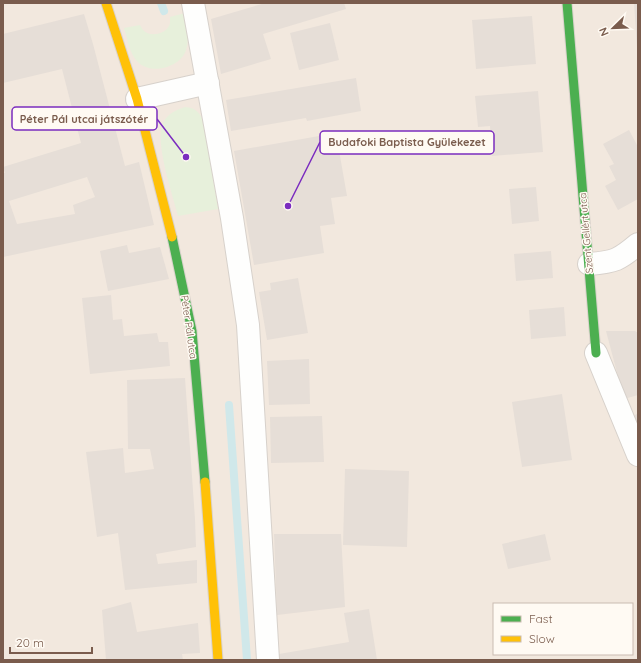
<svg xmlns="http://www.w3.org/2000/svg" width="641" height="663" viewBox="0 0 641 663" font-family="Quicksand,sans-serif">
<rect width="100%" height="100%" fill="#f9f5f0"/>
<path fill="#f2e8de" fill-rule="evenodd" d="M 3,3 L 638,3 L 638,660 L 3,660 ZM 494,604 L 632,604 L 632,654 L 494,654 Z"/>
<g fill="#e7f0db">
<path d="M 185,13 C 187,25 190,38 186,50 C 181,67 152,75 139,63 C 129,54 128,40 124,28 L 140,25 C 140,25 143,30 143,30 C 150,38 168,34 170,23 C 170,23 170,17 170,17 Z"/>
<path d="M 185,107 C 196,108 199,112 204,122 L 218,209 L 178,216 C 173,196 154,141 163,123 C 167,114 176,110 185,107 Z"/>
</g>
<g fill="none" stroke-linecap="round" stroke-linejoin="round">
<g stroke="#d0e8ea" stroke-width="8">
<path d="M 161,3 L 164,11"/>
<path d="M 229,405 L 247,660"/>
</g>
</g>
<g fill="#e6ded7" fill-rule="evenodd">
<path d="M 265,3 L 344,3 L 346,9 L 263,34 L 271,59 L 221,74 L 211,19 Z"/>
<path d="M 634,3 L 638,3 L 638,48 L 637,48 Z"/>
<path d="M 84,14 L 93,44 L 125,166 L 139,162 L 154,225 L 3,257 L 3,173 L 5,173 L 3,167 L 81,143 L 62,69 L 3,83 L 3,34 ZM 87,177 L 95,197 L 73,205 L 75,214 L 17,224 L 9,201 Z"/>
<path d="M 532,16 L 536,64 L 476,69 L 472,20 Z"/>
<path d="M 330,23 L 339,60 L 299,70 L 290,33 Z"/>
<path d="M 356,78 L 361,111 L 307,121 L 306,118 L 231,131 L 226,100 Z"/>
<path d="M 538,91 L 543,152 L 492,156 L 490,126 L 478,127 L 475,96 Z"/>
<path d="M 629,130 L 638,147 L 638,199 L 618,210 L 605,186 L 616,180 L 609,166 L 614,164 L 603,144 Z"/>
<path d="M 336,133 L 347,196 L 331,198 L 335,224 L 320,226 L 324,253 L 254,265 L 234,151 Z"/>
<path d="M 536,187 L 539,221 L 512,224 L 509,189 Z"/>
<path d="M 127,245 L 129,253 L 160,247 L 169,279 L 108,291 L 100,251 Z"/>
<path d="M 551,251 L 553,278 L 516,281 L 514,254 Z"/>
<path d="M 298,278 L 308,333 L 267,340 L 259,292 L 271,290 L 270,283 Z"/>
<path d="M 111,295 L 113,320 L 122,319 L 124,336 L 157,333 L 159,342 L 168,342 L 170,366 L 90,374 L 82,298 Z"/>
<path d="M 564,307 L 566,336 L 531,339 L 529,310 Z"/>
<path d="M 606,331 L 635,331 L 638,333 L 638,395 L 624,399 Z"/>
<path d="M 309,359 L 310,404 L 269,405 L 267,361 Z"/>
<path d="M 185,378 L 195,519 L 196,547 L 156,554 L 158,564 L 197,560 L 197,583 L 125,590 L 118,533 L 97,537 L 86,452 L 123,448 L 125,473 L 154,469 L 150,449 L 128,449 L 127,380 Z"/>
<path d="M 562,394 L 572,460 L 522,467 L 512,402 Z"/>
<path d="M 638,413 L 638,428 L 631,418 Z"/>
<path d="M 322,416 L 324,462 L 271,463 L 270,417 Z"/>
<path d="M 345,469 L 409,471 L 407,547 L 343,545 Z"/>
<path d="M 274,534 L 341,534 L 345,607 L 277,615 Z"/>
<path d="M 545,534 L 551,560 L 508,569 L 502,544 Z"/>
<path d="M 131,602 L 137,632 L 198,623 L 200,653 L 182,654 L 183,660 L 169,660 L 169,659 L 156,660 L 106,660 L 102,610 Z"/>
<path d="M 369,609 L 377,660 L 279,660 L 279,654 L 349,642 L 344,613 Z"/>
</g>
<g fill="none" stroke-linecap="round" stroke-linejoin="round">
<g stroke="#d7d1cb" stroke-width="24">
<g id="street">
<path d="M 193,3 L 232,218 L 248,325 L 268,660"/>
<path d="M 137,99 L 208,83"/>
<path d="M 589,264 C 615,262 619,260 638,244"/>
<path d="M 596,353 L 638,455"/>
</g>
</g>
<g stroke="#d9d2cb" stroke-width="11">
<g id="fast">
<path d="M 567,3 L 596,353"/>
<path d="M 172,237 L 192,331 L 205,482"/>
</g>
</g>
<g stroke="#d9d2cb" stroke-width="11">
<g id="slow">
<path d="M 106,3 L 137,99 L 172,237"/>
<path d="M 205,482 L 218,660"/>
</g>
</g>
<use href="#street" stroke="#fefefd" stroke-width="22"/>
<use href="#fast" stroke="#4caf50" stroke-width="9"/>
<use href="#slow" stroke="#ffc107" stroke-width="9"/>
</g>
<g text-anchor="middle" dominant-baseline="central" stroke-width="3" stroke-linejoin="round" paint-order="stroke">
<g font-size="10" fill="#7a5c4d" stroke="#fffaf3">
<text transform="translate(586 233) rotate(-95)">Szent Gellért utca</text>
<text transform="translate(189 327) rotate(82)">Péter Pál utca</text>
</g>
</g>
<path fill="none" stroke="#7b2cbf" stroke-width="1.5" d="M186 157L157 119M288 206L320 142"/>
<g fill="#7b2cbf" stroke="#fffaf3" stroke-width="1.5">
<circle cx="186" cy="157" r="4"/>
<circle cx="288" cy="206" r="4"/>
</g>
<g fill="#fffaf3" stroke="#7b2cbf" stroke-width="1.5">
<rect x="12" y="107" width="145" height="23" rx="4"/>
<rect x="320" y="131" width="174" height="23" rx="4"/>
</g>
<g font-size="11" text-anchor="middle" font-weight="bold" fill="#7a5c4d">
<text x="84" y="123">Péter Pál utcai játszótér</text>
<text x="407" y="146">Budafoki Baptista Gyülekezet</text>
</g>
<rect width="641" height="663" fill="none" stroke="#7a5c4d" stroke-width="8"/>
<rect x="493" y="603" width="140" height="52" fill="#fffaf3" stroke="#cabbb1"/>
<rect x="501" y="616" width="20" height="6" fill="#4caf50" stroke="#cabbb1"/>
<text x="529" y="623" font-size="12" fill="#7a5c4d">Fast</text>
<rect x="501" y="636" width="20" height="6" fill="#ffc107" stroke="#cabbb1"/>
<text x="529" y="643" font-size="12" fill="#7a5c4d">Slow</text>
<g transform="translate(613 28) rotate(247)" stroke="#fffaf3" stroke-width="3" paint-order="stroke">
<path d="M0-3L7 15L0 10L-7 15Z" fill="#7a5c4d"/>
<text y="-6" font-size="11" font-weight="bold" text-anchor="middle" fill="#7a5c4d">N</text>
</g>
<path d="M10 647v6h82v-6" fill="none" stroke="#7a5c4d" stroke-width="2"/>
<text x="16" y="647" font-size="12" fill="#7a5c4d" stroke="#fffaf3" stroke-width="3" paint-order="stroke">20 m</text>
</svg>
